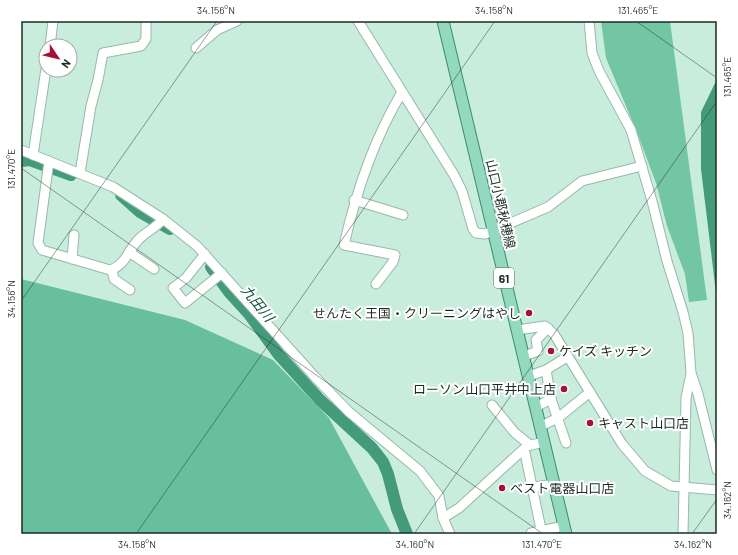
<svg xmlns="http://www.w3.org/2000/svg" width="738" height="555" viewBox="0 0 738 555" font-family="Barlow,'Noto Sans JP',sans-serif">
<rect width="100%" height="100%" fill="#c9eddd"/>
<path fill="#72c6a4" d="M 601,21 L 670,21 L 707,300 L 689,302 L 685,274 L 667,226 L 656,183 L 638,135 L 606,58 Z"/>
<path fill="#68bf9d" d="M 21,279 L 185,320 L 273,360 L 329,418 L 392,534 L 21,534 Z"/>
<path fill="#439b7b" d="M 717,79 L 717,301 L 701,169 L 701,112 Z"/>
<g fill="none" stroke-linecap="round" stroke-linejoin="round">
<g stroke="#439b7b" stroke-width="12">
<path d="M 21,161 L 30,160 L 71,175"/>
<path d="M 121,195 L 140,212 L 170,229"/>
<path d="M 211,267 L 229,292 L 249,314 L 279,355 L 320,400 L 372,448 L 383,462 L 388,474 L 397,509 L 407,534"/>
</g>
<g stroke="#96b9aa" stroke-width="11">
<g id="minor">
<path d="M 358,21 L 454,175 L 462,191 L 473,229 L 476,233 L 485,234 L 548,207 L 582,181 L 642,166"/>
<path d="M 589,21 L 592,53 L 599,71 L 631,130 L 652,201 L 667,261 L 683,312 L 688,333 L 691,373 L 698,394 L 717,470"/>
<path d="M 50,46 L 53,21"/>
<path d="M 196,48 L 217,30 L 237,21"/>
<path d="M 21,150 L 113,187 L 163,219 L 197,246 L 315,377 L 349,412 L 420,471 L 439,496 L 443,518 L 450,534"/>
<path d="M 33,155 L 46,69"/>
<path d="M 49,161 L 38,243 L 42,250 L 110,270 C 125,266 129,249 139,239 C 147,231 156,228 163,219"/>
<path d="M 80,173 L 91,106 L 98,80 L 103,53 L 141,46 L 146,39 L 146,21"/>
<path d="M 354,200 L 403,215"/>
<path d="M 129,252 L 154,269"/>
<path d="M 205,254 L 186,278 L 173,288 L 185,303 L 222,273"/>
<path d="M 72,259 L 74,235"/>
<path d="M 112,270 L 114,279 L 130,290"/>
<path d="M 376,284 L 393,262 L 395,255 L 344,245 C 356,192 374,139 402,92"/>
<path d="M 517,330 L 545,326 L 554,334 L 622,444 L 645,471 L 671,486 L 717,490"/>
<path d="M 524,356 L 538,351 L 536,340 L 548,328"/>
<path d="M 529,376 L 546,370 L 567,357"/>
<path d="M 551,399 L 566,443"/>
<path d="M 492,405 L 515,433 L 530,445"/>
<path d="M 536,407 L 551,399 L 546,370"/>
<path d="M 541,426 L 558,418 L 590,392"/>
<path d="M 525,453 L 542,534"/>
<path d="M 523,489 L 554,484"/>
<path d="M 443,518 L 459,508 L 527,446 L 544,442"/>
<path d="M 531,533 L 564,526"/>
<path d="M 683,534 L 686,398 L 691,374"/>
</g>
</g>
<g stroke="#3a8c6e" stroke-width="13">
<path id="major" d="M 443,21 L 566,534"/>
</g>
<use href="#minor" stroke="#fff" stroke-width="9"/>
<use href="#major" stroke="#92d9c0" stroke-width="11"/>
</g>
<path fill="none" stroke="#1d2b25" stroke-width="1" stroke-opacity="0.45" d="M 636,21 L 717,78M 21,168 L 543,534M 21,301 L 217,21M 136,534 L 495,21M 414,534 L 717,101M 692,534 L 717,499"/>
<g fill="#a80f36" stroke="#fff" stroke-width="1.5">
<circle cx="529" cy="313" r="4"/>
<circle cx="551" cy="351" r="4"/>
<circle cx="564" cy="389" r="4"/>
<circle cx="590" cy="423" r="4"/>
<circle cx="502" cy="488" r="4"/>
</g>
<g text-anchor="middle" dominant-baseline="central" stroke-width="4" stroke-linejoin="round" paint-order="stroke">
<rect fill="#fff" stroke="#616b66" stroke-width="1" x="494" y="268" width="20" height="20" rx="3"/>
<g font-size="12" font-weight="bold" fill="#1d2b25">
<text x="504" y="278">61</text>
</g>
<g font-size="13" fill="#1d2b25" stroke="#fff">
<text transform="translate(501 204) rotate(77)">山口小郡秋穂線</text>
</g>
<g font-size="13" fill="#1d2b25" stroke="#fff" text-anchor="start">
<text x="521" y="313" text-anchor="end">せんたく王国・クリーニングはやし</text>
<text x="559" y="351">ケイズ キッチン</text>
<text x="556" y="389" text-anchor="end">ローソン山口平井中上店</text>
<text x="598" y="423">キャスト山口店</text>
<text x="510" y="488">ベスト電器山口店</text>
</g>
<g font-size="14" font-style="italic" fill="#115740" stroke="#fff">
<text transform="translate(258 303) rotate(51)">九田川</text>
</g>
</g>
<rect width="738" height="555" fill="none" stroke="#ffffff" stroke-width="44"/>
<g transform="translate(58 58) rotate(125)"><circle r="19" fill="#ffffff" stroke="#a5aaa8"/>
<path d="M0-3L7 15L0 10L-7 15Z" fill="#a80f36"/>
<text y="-6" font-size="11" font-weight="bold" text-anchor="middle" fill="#1d2b25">N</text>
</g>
<rect x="22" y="22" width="694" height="511" fill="none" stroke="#1d2b25" stroke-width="1.5"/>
<g font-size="10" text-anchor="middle" fill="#1d2b25">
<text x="216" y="14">34.156°N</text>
<text x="494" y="14">34.158°N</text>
<text x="638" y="14">131.465°E</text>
<text transform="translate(727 77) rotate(-90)" y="4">131.465°E</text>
<text transform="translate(11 169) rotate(-90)" y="4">131.470°E</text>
<text transform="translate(11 299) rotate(-90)" y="4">34.156°N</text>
<text transform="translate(727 500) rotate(-90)" y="4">34.162°N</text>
<text x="137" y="548">34.158°N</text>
<text x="415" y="548">34.160°N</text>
<text x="542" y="548">131.470°E</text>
<text x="693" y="548">34.162°N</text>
</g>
</svg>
